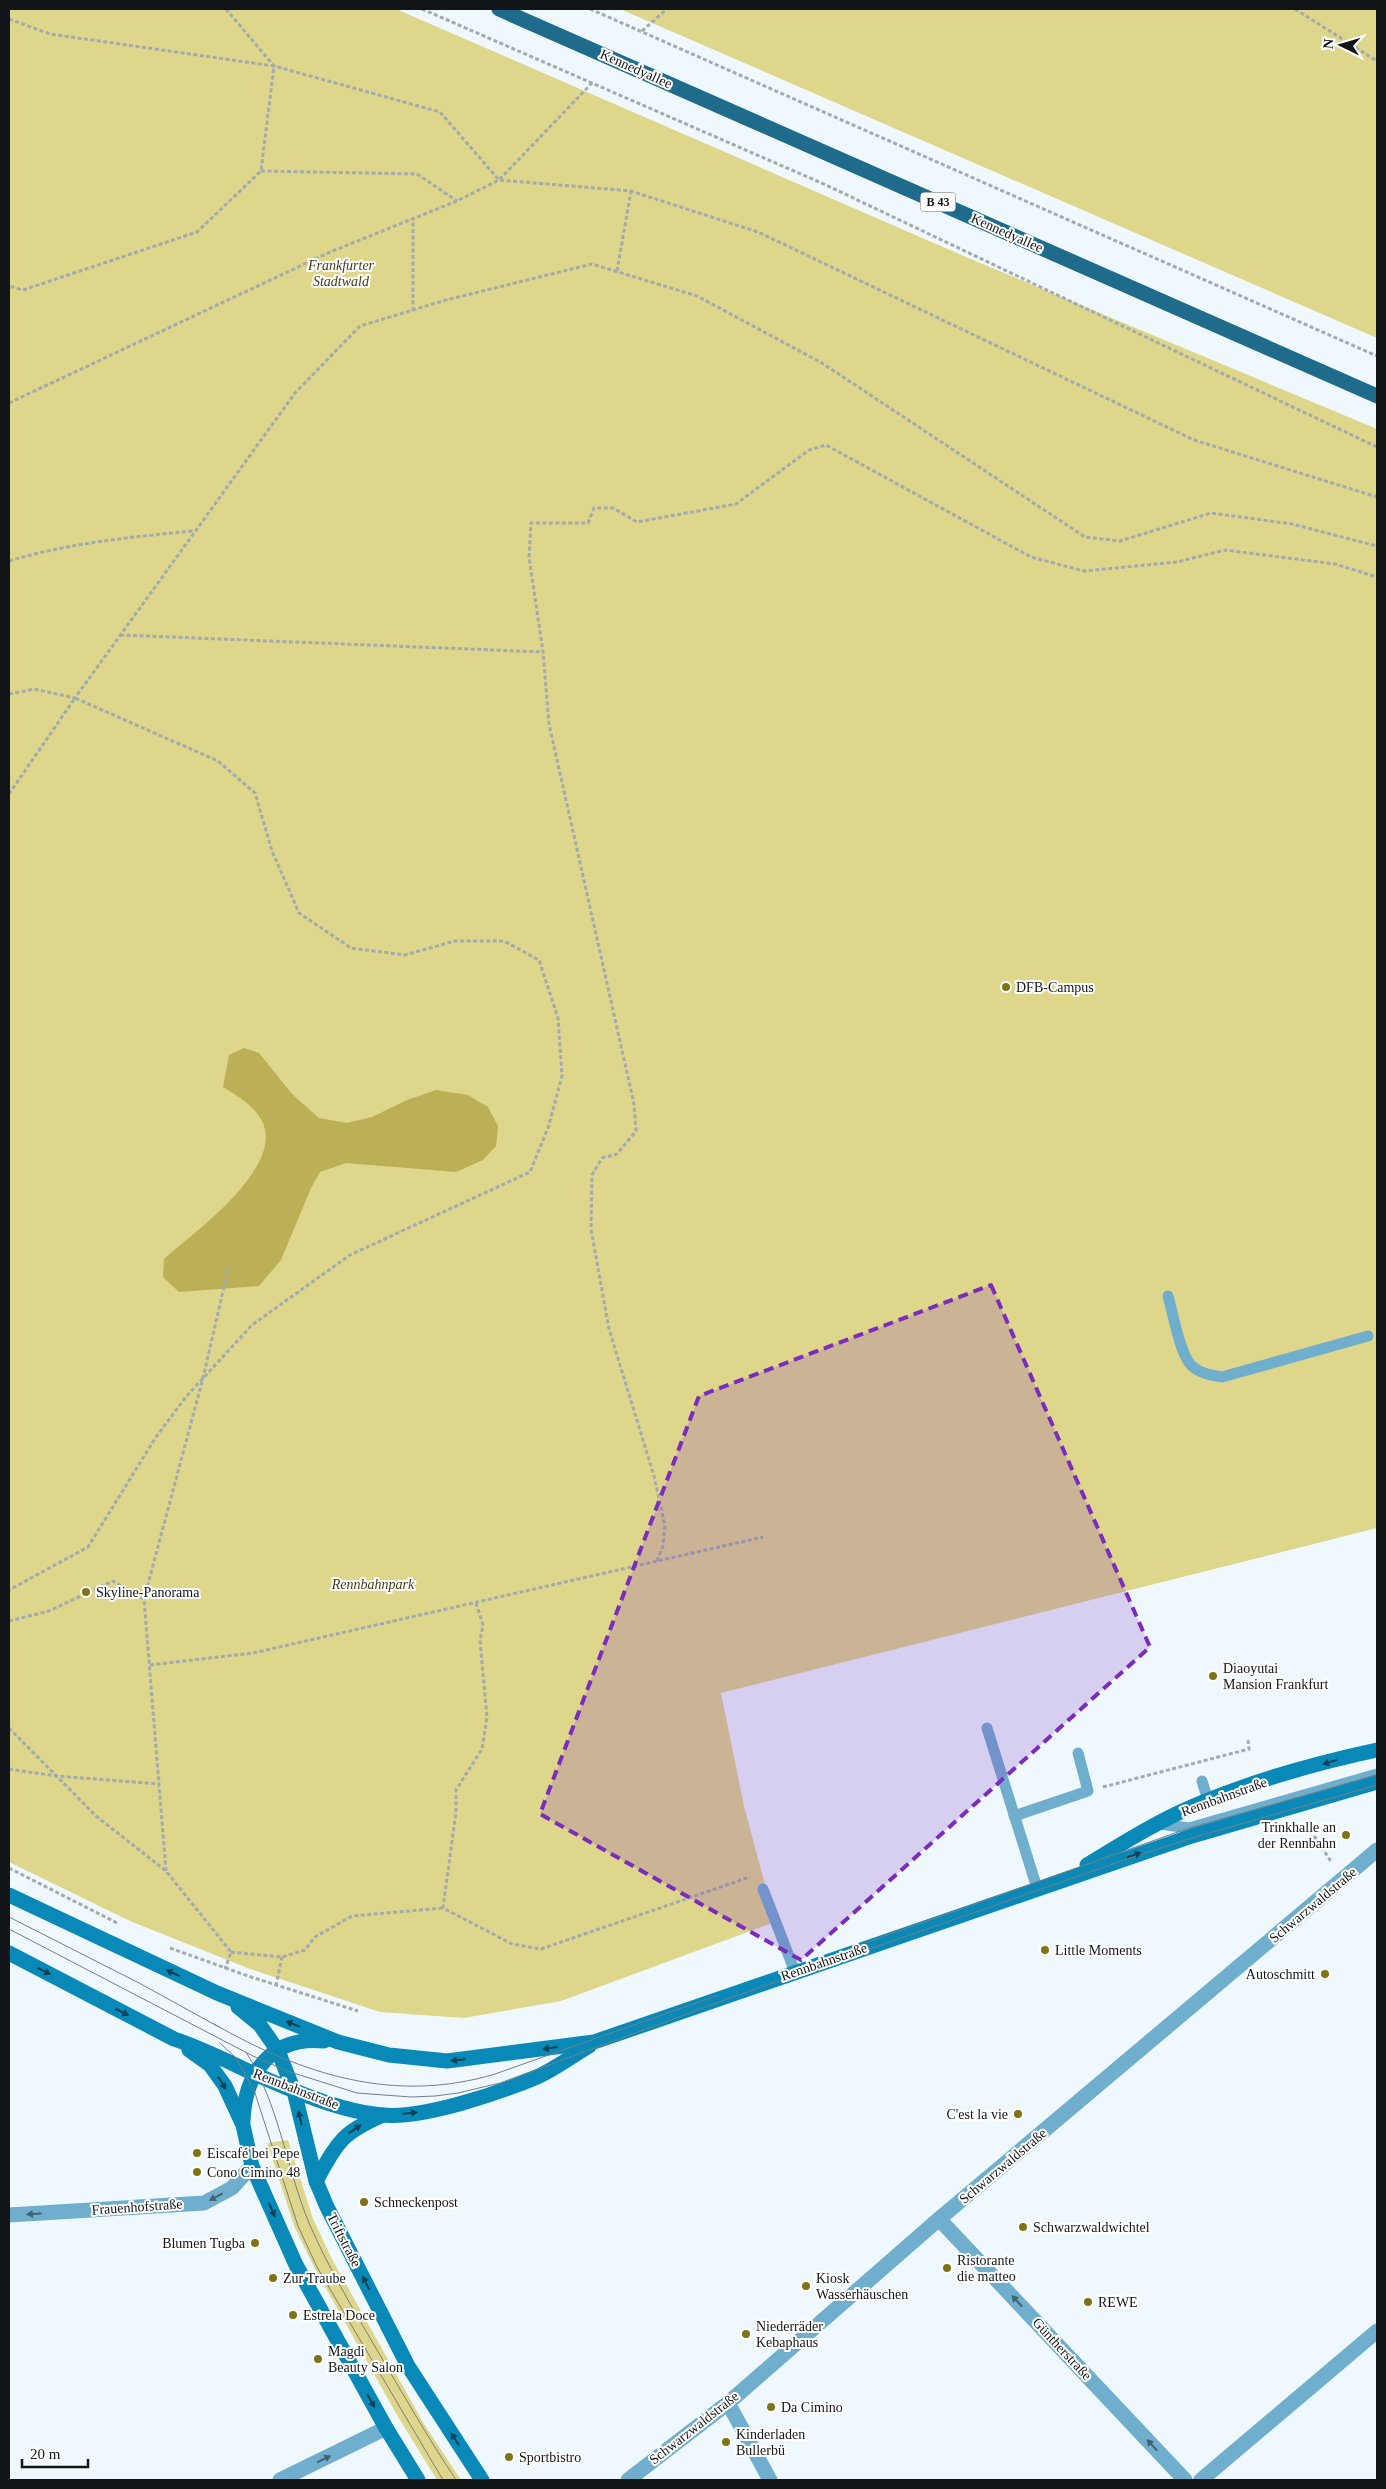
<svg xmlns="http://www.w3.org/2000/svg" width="1386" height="2489" viewBox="0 0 1386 2489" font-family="'Times New Roman',serif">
<rect width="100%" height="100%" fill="#eef8fd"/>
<g fill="#ded68b">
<path d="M 9,9 L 396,9 L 966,257 L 1377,429 L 1377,1528 L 721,1693 L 744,1806 L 775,1922 L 561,2001 L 464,2018 L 380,2012 L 250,1969 L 130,1921 L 9,1862 Z"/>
<path d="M 620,9 L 1377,9 L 1377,338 Z"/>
<path d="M 288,2140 L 313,2219 L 333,2261 L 424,2424 L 461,2480 L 437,2480 L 397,2415 L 314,2267 L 295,2228 L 267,2143 Z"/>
</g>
<path fill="#bbb055" d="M 244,1048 L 259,1053 L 292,1094 L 319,1118 L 347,1123 L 372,1117 L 407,1100 L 436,1090 L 468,1095 L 488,1107 L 498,1126 L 496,1146 L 483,1160 L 456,1172 L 346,1163 L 320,1172 L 311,1188 L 281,1260 L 259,1286 L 179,1292 L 163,1277 L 164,1259 C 194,1232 288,1166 261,1119 C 252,1104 237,1096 223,1087 L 229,1055 Z"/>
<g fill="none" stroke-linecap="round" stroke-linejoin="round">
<g stroke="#a3abaf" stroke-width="3" stroke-dasharray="4 2.5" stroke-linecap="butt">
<path d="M 226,9 L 274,66 L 440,112 L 499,180 L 631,191 L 758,232 L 1194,440 L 1377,497"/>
<path d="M 422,9 L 826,185 L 1377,447"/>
<path d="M 590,9 L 1377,356"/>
<path d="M 1295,9 L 1377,61"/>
<path d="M 9,19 L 50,34 L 274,66 L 261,171 L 197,232 L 23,290 L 9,286"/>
<path d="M 642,31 L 667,9"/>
<path d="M 261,171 L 417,174 L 457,201"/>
<path d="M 617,271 L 631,191"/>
<path d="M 413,311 L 413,219"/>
<path d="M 9,403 L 330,252 L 457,201 L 499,180 L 592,83"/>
<path d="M 9,561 C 69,543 131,537 193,531"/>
<path d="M 120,635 L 543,652"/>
<path d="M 9,694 L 34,689 L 75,698 L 295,393 L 360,326 L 446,300 L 592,264 L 697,296 L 822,363 L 1085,537 L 1120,541 L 1211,513 L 1292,524 L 1377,546"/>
<path d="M 9,794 L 75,698 L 218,761 L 255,793 L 272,851 L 299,913 L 351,948 L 405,955 L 455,941 L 504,941 L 539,960 L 558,1018 L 562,1076 L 548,1128 L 530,1172 L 350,1255 L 252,1325 L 185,1398 L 156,1437 L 88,1547 L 9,1590"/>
<path d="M 657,1561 L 663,1546 L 665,1526 L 654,1476 L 609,1329 L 591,1229 L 592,1175 L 602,1158 L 617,1154 L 636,1131 L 634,1104 L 549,724 L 543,652 L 529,557 L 531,523 L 588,523 L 594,508 L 613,508 L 637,522 L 736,504 L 809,450 L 826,445 L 1031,557 L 1084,571 L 1177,562 L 1225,550 L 1335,564 L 1377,577"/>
<path d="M 476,1603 L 483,1625 L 480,1641 L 487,1717 L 482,1749 L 456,1790 L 456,1812 L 443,1908 L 512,1944 L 541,1949 L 750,1877"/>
<path d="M 9,1621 L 49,1611 L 113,1581 L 144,1599"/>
<path d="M 150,1665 L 253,1653 L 763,1537"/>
<path d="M 9,1728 L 96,1816 L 166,1871 L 231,1952 L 225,1969"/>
<path d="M 9,1769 L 56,1776 L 160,1784"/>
<path d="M 1103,1787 L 1249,1749 L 1248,1740"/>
<path d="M 1307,1825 L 1332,1863"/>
<path d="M 9,1868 L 119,1924"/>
<path d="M 166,1871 L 144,1599 L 203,1378 L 229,1265"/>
<path d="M 170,1948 L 248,1976 L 358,2011"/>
<path d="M 231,1952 L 282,1957 L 305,1950 L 315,1937 L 352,1916 L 443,1908"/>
<path d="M 276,1986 L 282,1957"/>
</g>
<g stroke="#70aece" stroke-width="11">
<path d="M 1168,1296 C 1173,1313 1180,1355 1192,1366 C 1201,1374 1211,1375 1222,1377 L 1368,1336"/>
<path d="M 987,1728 L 1037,1888"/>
<path d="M 1202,1781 L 1208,1800"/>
<path d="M 1014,1816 L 1088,1791 L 1078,1753"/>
<path d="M 1159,1824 L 1189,1828 L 1377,1774"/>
<path d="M 763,1889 L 795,1972"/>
</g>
<g stroke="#70aece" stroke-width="15">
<path d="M 9,2215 L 204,2203 L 232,2188 L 252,2166"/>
<path d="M 939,2219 L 1185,2480"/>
<path d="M 728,2403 L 770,2480"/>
<path d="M 280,2480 L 386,2428"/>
<path d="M 628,2480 L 728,2403 L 939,2219 L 1377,1850"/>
<path d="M 1201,2480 L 1377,2331"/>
</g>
<g stroke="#0989b8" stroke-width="15">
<path d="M 1087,1865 C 1123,1843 1161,1819 1201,1803 C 1254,1781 1321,1762 1377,1750"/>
<path d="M 9,1895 L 217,1993 L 338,2042 L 389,2055 L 447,2061 L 594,2042 L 1192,1836 L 1377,1782"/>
<path d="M 9,1953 L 174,2039 C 216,2053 254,2076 295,2091 C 322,2102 354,2113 383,2115 C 423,2119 499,2093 537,2077 C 555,2069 572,2056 589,2046"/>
<path d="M 238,2007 L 260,2025 L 278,2051 L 294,2091 L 316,2181 L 327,2207 L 408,2366 L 482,2480"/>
<path d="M 189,2050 L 210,2065 L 225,2086 L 243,2125 L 252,2166 L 296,2265 L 386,2428 L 418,2480"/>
<path d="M 243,2121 C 245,2072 272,2036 324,2041"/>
<path d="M 316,2181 C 338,2142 341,2133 383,2115"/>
</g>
<path stroke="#1e6b8c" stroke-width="15" d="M 499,9 L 1377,396"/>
<g stroke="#787e82" stroke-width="1">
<path d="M 9,1917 L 141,1984 L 219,2027"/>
<path d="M 9,1929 L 253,2056 L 287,2071 L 357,2093 L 411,2097 L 435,2096 L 458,2093 L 500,2083 L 730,1998 L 1127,1859 L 1192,1838 L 1377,1785"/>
<path d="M 865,1943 L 1189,1828 L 1377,1775"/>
<path d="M 214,2024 C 303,2075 395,2104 495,2074 L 716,1996"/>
<path d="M 220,2043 L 236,2058 L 254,2090 L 298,2226 L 317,2267 L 443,2480"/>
<path d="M 246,2052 C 279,2104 286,2167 309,2223 C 328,2267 353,2309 377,2350 C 403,2394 428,2438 456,2480"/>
</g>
</g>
<defs><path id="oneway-solid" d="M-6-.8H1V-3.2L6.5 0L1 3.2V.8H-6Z" transform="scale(1.25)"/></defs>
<g fill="#0e4357">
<use href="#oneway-solid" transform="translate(1330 1762) rotate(163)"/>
<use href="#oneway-solid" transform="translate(1134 1855) rotate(-18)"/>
<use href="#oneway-solid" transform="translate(44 1971) rotate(27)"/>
<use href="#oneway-solid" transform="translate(173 1973) rotate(-155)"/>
<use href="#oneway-solid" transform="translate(122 2012) rotate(27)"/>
<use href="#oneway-solid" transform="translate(293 2024) rotate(-158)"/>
<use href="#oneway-solid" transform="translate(550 2048) rotate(172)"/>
<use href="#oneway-solid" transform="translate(458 2060) rotate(174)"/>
<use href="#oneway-solid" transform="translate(222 2083) rotate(58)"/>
<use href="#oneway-solid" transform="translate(410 2113) rotate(-5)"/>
<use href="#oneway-solid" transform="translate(300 2118) rotate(-103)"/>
<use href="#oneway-solid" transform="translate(355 2129) rotate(-34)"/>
<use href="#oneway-solid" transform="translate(272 2210) rotate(66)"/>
<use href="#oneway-solid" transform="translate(366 2283) rotate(-117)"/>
<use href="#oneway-solid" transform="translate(371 2401) rotate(61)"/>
<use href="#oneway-solid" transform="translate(455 2439) rotate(-123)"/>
</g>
<g fill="#416272">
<use href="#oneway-solid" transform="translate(216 2197) rotate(152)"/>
<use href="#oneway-solid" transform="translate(34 2214) rotate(176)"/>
<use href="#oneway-solid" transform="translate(1017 2301) rotate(-133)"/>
<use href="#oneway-solid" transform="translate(1152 2445) rotate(-133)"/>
<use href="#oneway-solid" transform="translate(324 2459) rotate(-26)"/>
</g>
<path fill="#7b2cbf" fill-opacity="0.2" stroke="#7b2cbf" stroke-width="4" stroke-dasharray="10 6" stroke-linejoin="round" d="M 991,1285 L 1150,1647 L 801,1960 L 540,1814 L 699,1396 Z"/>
<g fill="#7e7315" stroke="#fff" stroke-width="2">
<circle cx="1006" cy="987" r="5"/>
<circle cx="86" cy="1592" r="5"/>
<circle cx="1213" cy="1676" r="5"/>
<circle cx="1346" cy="1835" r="5"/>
<circle cx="1045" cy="1950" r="5"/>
<circle cx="1325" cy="1974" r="5"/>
<circle cx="1018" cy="2114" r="5"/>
<circle cx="197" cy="2153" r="5"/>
<circle cx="197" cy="2172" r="5"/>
<circle cx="364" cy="2202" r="5"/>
<circle cx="1023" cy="2227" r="5"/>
<circle cx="255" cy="2243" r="5"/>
<circle cx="947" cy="2268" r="5"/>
<circle cx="273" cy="2278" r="5"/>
<circle cx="806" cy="2286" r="5"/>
<circle cx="1088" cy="2302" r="5"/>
<circle cx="293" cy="2315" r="5"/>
<circle cx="746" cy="2334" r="5"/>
<circle cx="318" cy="2359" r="5"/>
<circle cx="771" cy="2407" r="5"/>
<circle cx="726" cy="2442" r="5"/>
<circle cx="509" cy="2457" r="5"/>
</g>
<g text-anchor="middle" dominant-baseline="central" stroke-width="4" stroke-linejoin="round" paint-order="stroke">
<rect fill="#fff" stroke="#595b5d" stroke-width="1" x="920.5" y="192.5" width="35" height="19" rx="4"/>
<g font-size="12" font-weight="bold" fill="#121517">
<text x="938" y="202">B 43</text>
</g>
<g font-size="14" fill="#121517" stroke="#fff">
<text transform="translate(636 69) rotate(24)">Kennedyallee</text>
<text transform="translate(1007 233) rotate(24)">Kennedyallee</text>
<text transform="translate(1224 1797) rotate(-20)">Rennbahnstraße</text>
<text transform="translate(1313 1905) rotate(-40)">Schwarzwaldstraße</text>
<text transform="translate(824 1962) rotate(-19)">Rennbahnstraße</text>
<text transform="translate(296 2089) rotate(21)">Rennbahnstraße</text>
<text transform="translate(1003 2166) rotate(-40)">Schwarzwaldstraße</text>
<text transform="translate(137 2207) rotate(-4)">Frauenhofstraße</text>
<text transform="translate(344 2240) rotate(63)">Triftstraße</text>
<text transform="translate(1062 2349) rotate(47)">Güntherstraße</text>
<text transform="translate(694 2428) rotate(-38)">Schwarzwaldstraße</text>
</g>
<g font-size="14" font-style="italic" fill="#413d15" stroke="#fff">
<text x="341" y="265">Frankfurter<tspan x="341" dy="16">Stadtwald</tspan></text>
<text x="373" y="1584">Rennbahnpark</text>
</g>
<g font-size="14" fill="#121517" stroke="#fff" text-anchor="start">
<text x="1016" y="987">DFB-Campus</text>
<text x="96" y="1592">Skyline-Panorama</text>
<text x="1223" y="1668">Diaoyutai<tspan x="1223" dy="16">Mansion Frankfurt</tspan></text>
<text x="1336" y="1827" text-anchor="end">Trinkhalle an<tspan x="1336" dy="16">der Rennbahn</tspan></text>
<text x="1055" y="1950">Little Moments</text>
<text x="1315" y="1974" text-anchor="end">Autoschmitt</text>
<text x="1008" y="2114" text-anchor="end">C'est la vie</text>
<text x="207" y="2153">Eiscafé bei Pepe</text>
<text x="207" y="2172">Cono Cimino 48</text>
<text x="374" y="2202">Schneckenpost</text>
<text x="1033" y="2227">Schwarzwaldwichtel</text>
<text x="245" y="2243" text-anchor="end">Blumen Tugba</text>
<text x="957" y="2260">Ristorante<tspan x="957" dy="16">die matteo</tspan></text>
<text x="283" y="2278">Zur Traube</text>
<text x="816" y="2278">Kiosk<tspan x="816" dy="16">Wasserhäuschen</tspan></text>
<text x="1098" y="2302">REWE</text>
<text x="303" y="2315">Estrela Doce</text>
<text x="756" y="2326">Niederräder<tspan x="756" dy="16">Kebaphaus</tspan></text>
<text x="328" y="2351">Magdi<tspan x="328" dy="16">Beauty Salon</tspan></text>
<text x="781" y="2407">Da Cimino</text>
<text x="736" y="2434">Kinderladen<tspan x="736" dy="16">Bullerbü</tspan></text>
<text x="519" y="2457">Sportbistro</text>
</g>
</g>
<rect width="1386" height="2489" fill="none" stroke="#121517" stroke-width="20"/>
<g transform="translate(1341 45) rotate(275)" stroke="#ffffff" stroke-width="4" paint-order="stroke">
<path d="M0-4L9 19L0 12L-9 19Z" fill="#121517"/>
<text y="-8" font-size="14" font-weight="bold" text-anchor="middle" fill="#121517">N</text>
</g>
<path d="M22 2459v8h66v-8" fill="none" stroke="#121517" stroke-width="2.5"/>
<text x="30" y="2459" font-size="15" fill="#121517" stroke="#ffffff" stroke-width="4" paint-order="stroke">20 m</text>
</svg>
